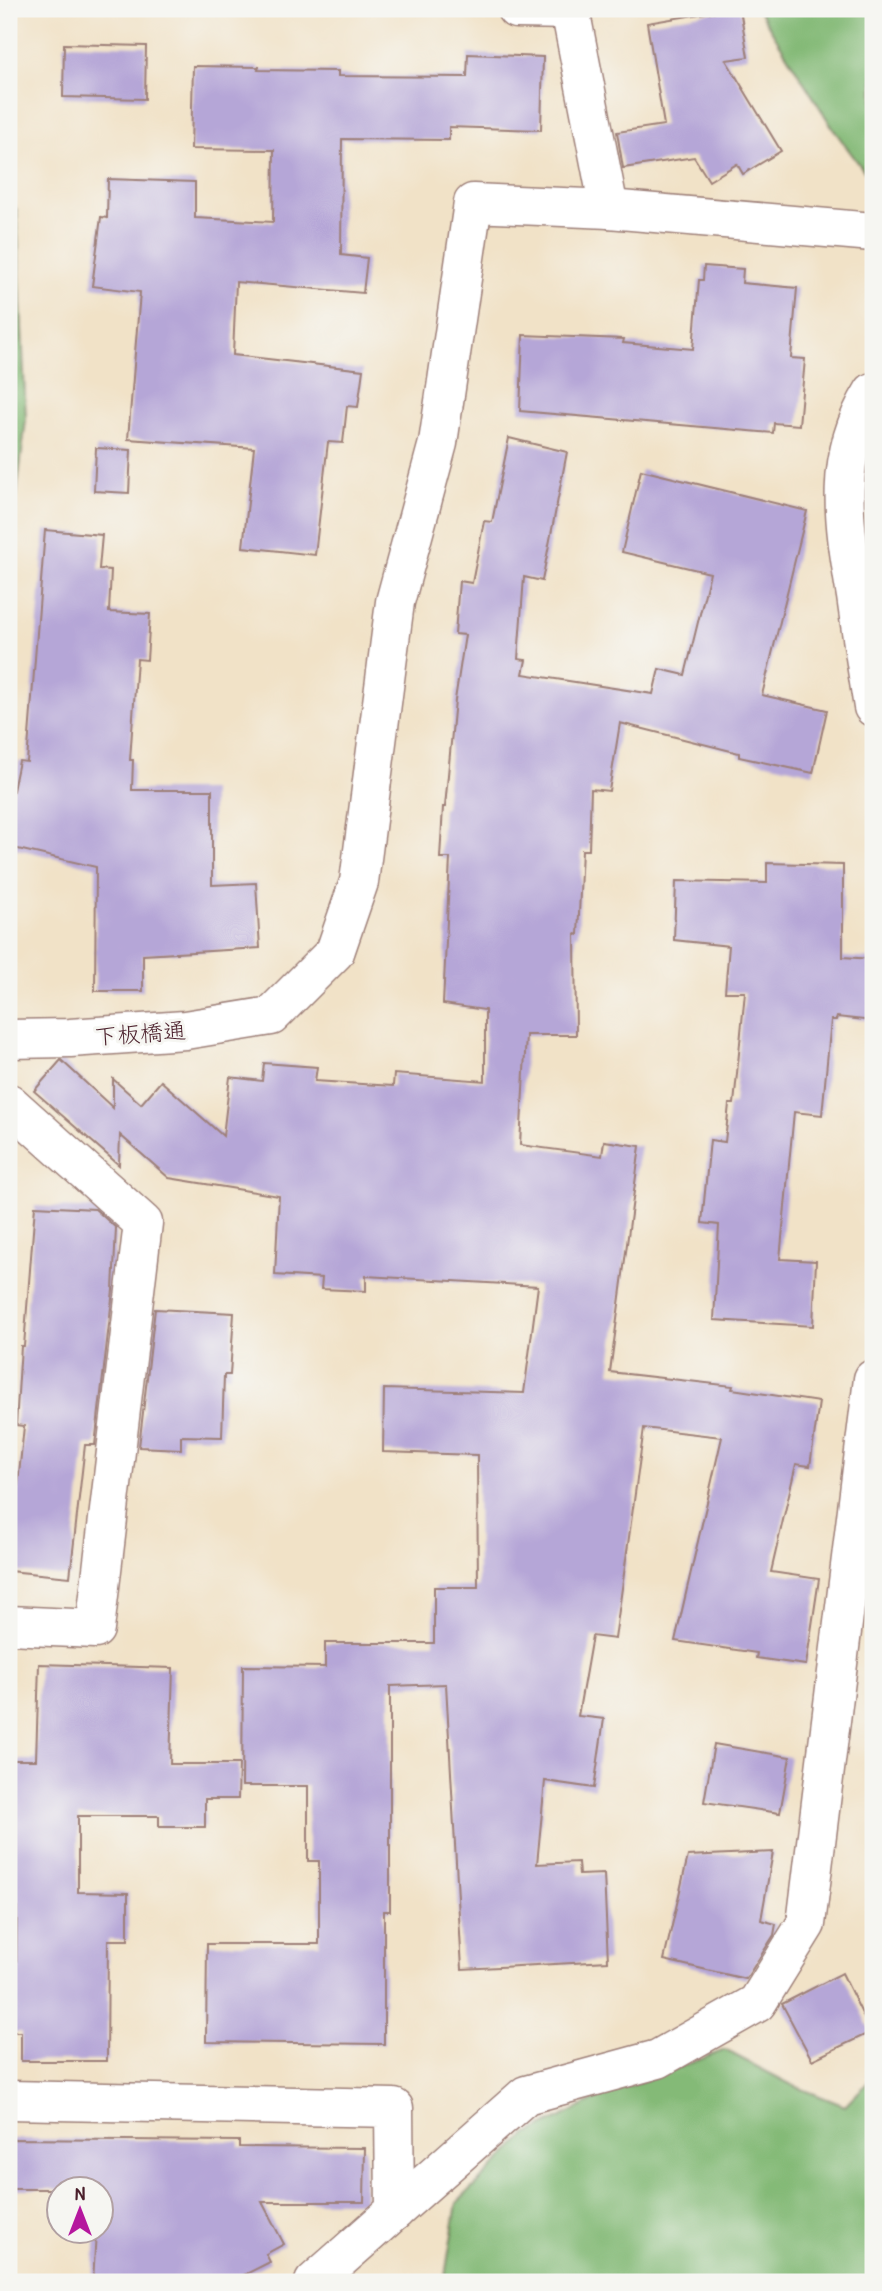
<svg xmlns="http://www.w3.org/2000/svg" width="882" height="2291" viewBox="0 0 882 2291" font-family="'Patrick Hand','Klee One',sans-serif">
<rect width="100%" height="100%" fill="#f6f6f2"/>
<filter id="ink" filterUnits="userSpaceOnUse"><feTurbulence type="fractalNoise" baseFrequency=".0143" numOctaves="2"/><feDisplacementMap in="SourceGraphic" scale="14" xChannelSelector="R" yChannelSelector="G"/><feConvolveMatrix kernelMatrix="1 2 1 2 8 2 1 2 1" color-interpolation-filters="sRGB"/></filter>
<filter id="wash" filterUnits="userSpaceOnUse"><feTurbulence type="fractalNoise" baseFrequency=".00686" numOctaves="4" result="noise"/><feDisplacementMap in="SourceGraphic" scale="28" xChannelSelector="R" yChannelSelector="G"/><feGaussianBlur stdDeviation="1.57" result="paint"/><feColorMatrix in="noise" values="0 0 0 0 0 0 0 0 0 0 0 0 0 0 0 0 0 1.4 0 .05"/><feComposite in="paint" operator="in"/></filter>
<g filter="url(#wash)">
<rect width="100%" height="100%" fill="#f1e2c7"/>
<g fill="#84ba77" stroke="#676c51" stroke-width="2">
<path d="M 758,9 L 873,9 L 873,183 L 834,130 Z"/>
<path d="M 9,197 L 17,211 L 26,420 L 9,555 Z"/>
<path d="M 725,2050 L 792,2085 L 845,2106 L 873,2077 L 873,2282 L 444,2282 L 457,2203 L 527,2135 L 602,2096 Z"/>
</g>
<g id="blocks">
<g fill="#b5a6d7">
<path d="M 730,9 L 740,9 L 748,57 L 726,60 L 781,151 L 743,174 L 737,164 L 709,181 L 694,157 L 623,168 L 617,132 L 664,125 L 647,23 Z"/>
<path d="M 64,44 L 146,46 L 145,99 L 63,97 Z"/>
<path d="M 468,54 L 543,57 L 541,130 L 449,127 L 449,140 L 342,139 L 341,255 L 367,258 L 363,293 L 236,282 L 233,355 L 363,370 L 358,407 L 347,406 L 343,443 L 328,442 L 315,555 L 243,547 L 254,448 L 128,439 L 140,292 L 92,286 L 101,217 L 107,218 L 108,179 L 195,182 L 195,218 L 273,222 L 274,150 L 191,149 L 193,66 L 259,67 L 258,70 L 338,71 L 338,76 L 467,77 Z"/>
<path d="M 704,266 L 743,269 L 742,283 L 797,288 L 791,358 L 805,359 L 799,425 L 774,423 L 773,433 L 520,411 L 523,335 L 624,339 L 623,343 L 693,349 L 699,280 L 703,280 Z"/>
<path d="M 509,438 L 567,452 L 542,581 L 524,577 L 518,659 L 526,660 L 523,674 L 653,694 L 659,669 L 685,675 L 710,573 L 622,552 L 641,470 L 807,511 L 762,695 L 827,710 L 813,773 L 739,757 L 739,753 L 620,723 L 609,791 L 591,789 L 589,850 L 582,850 L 578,935 L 575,934 L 576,1035 L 526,1035 L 520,1145 L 602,1156 L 604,1141 L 640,1146 L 610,1372 L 733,1386 L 732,1389 L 819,1402 L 810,1466 L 796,1464 L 771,1572 L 819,1579 L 806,1665 L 756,1658 L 757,1653 L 675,1641 L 722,1437 L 644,1428 L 615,1639 L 592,1636 L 578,1716 L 604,1719 L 594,1788 L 545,1781 L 537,1864 L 578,1862 L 579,1875 L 604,1874 L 608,1961 L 462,1969 L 446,1684 L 390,1686 L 390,1911 L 384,1911 L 384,2044 L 206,2042 L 207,1944 L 319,1944 L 319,1861 L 308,1861 L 308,1786 L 242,1786 L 243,1666 L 325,1667 L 325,1643 L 434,1643 L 434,1587 L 478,1587 L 477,1455 L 383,1452 L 384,1389 L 524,1393 L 538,1286 L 366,1276 L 366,1291 L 321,1289 L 322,1278 L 275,1275 L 279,1196 L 169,1178 L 120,1135 L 119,1165 L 34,1091 L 61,1060 L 113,1108 L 113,1079 L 141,1104 L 161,1081 L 223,1136 L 230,1077 L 262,1081 L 264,1063 L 317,1067 L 315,1081 L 393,1086 L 394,1074 L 485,1081 L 485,1010 L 443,1004 L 450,858 L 440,858 L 443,807 L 445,807 L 455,700 L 465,635 L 455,634 L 459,581 L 472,583 L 484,521 L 492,522 Z"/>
<path d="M 96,448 L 131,450 L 129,493 L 94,491 Z"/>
<path d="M 45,530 L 102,535 L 99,569 L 111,570 L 109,612 L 150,614 L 147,660 L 137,659 L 130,760 L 133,760 L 132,790 L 212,790 L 212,885 L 256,883 L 260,948 L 143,955 L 143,991 L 95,991 L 96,867 L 9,847 L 9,810 L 19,761 L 27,762 Z"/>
<path d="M 767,863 L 843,865 L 843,957 L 873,959 L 873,1021 L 837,1017 L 836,1020 L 831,1020 L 822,1115 L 794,1112 L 780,1259 L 816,1261 L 813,1326 L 714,1320 L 719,1225 L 702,1223 L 710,1140 L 725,1142 L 729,1104 L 734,1104 L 745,992 L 725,992 L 729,946 L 674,940 L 676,881 L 767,883 Z"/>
<path d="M 35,1206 L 95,1209 L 116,1228 L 113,1290 L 95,1445 L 85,1445 L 70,1577 L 9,1571 L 24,1426 L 16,1425 L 21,1346 L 24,1346 Z"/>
<path d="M 155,1309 L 234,1313 L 230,1375 L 224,1375 L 222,1437 L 181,1436 L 181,1449 L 139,1447 Z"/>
<path d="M 39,1664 L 173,1668 L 170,1764 L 239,1764 L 238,1799 L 205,1799 L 205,1827 L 159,1827 L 159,1816 L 78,1816 L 78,1892 L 128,1893 L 128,1940 L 108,1940 L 107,2061 L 21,2061 L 21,2032 L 9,2032 L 9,1985 L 16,1986 L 17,1895 L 12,1895 L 12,1809 L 9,1809 L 9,1760 L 36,1760 Z"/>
<path d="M 714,1744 L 790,1757 L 780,1813 L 704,1802 Z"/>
<path d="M 773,1852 L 761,1920 L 776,1924 L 774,1935 L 746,1979 L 664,1960 L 688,1856 Z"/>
<path d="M 842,1973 L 871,2032 L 812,2060 L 782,2004 Z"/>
<path d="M 9,2139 L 239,2141 L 239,2147 L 365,2148 L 364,2202 L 262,2202 L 284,2244 L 266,2254 L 270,2262 L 230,2282 L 93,2282 L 96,2231 L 102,2231 L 102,2189 L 9,2189 Z"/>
</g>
</g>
</g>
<g filter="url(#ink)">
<use href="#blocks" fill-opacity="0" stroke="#9e8079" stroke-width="2"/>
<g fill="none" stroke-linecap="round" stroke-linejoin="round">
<g stroke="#9e8079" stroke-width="41">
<g id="street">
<path d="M 516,9 L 570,10"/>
<path d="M 570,9 L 609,209"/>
<path d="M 9,1039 L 70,1038 L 185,1030 L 271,1016 L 335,952 L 359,882 L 395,602 L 438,443 L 473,203 L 609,209 L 873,232"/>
<path d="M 9,1103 L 143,1223 L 95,1629 L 9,1625"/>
<path d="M 9,2100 L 394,2108 L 395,2211"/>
</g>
</g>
<g stroke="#9e8079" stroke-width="41">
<g id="secondary">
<path d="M 873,392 C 832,458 844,524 856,596 C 861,633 867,670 873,707"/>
<path d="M 314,2282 L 526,2095 L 658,2059 L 757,2003 L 806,1924 L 873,1379"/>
</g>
</g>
<use href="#street" stroke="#fff" stroke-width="38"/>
<use href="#secondary" stroke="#fff" stroke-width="38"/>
</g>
</g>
<g text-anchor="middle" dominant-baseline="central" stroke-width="6" stroke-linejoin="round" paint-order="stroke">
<g font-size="23" fill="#4a1f2b" stroke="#f6f6f2">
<text transform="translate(140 1033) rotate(-4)">下板橋通</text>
</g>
</g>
<rect width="882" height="2291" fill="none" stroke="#f6f6f2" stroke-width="35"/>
<g transform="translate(80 2210)"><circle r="33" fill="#f6f6f2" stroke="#b1a0a2" stroke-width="2"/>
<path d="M0-5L12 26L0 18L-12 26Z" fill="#b5179e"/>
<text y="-10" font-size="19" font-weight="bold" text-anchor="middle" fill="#4a1f2b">N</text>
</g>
</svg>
